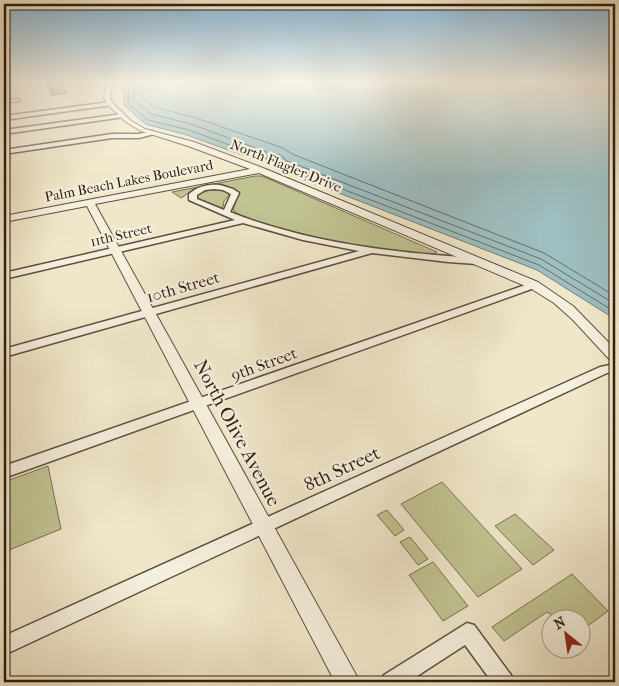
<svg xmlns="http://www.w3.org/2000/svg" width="619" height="686" viewBox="0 0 619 686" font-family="'IM FELL French Canon',serif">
<rect width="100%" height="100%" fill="#f0e7ca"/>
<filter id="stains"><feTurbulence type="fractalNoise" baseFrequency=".004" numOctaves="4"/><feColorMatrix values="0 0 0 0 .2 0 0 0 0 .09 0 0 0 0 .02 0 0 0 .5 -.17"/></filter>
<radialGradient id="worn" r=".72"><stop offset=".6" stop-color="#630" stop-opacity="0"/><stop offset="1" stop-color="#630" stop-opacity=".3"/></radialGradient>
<g fill="#c1c392" stroke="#787052">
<path d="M 255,176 L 262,176 L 437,252 L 430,255 L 330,241 L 243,218 L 233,210 L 238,193 C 226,183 205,183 191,191 C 188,193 185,196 181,198 L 172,192 Z"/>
<path d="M 213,189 L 228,192 L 229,195 L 224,201 L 223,207 L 221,209 L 197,198 L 197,194 Z"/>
<path d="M 48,466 L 61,529 L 4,552 L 4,482 Z"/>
<path d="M 442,482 L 522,569 L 478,597 L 401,504 Z"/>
<path d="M 387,510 L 404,530 L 395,536 L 377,515 Z"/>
<path d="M 515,514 L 554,550 L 533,565 L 495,526 Z"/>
<path d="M 410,537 L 428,559 L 418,565 L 400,542 Z"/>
<path d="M 433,562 L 468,606 L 443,621 L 409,575 Z"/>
<path d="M 572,574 L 608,611 L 582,630 L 582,618 L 556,618 L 547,612 L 504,641 L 492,627 Z"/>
</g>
<path fill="#9ebec0" stroke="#717e7a" d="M 124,82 L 615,82 L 615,319 L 537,270 L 277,169 L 278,167 L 267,164 L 187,135 L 145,124 L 124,105 Z"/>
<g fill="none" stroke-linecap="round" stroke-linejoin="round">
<g stroke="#666e69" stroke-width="1">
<path d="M 129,82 L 128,103 L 148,120 L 189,130 L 267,159 L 278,161 L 283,166 L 539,265 L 615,312"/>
<path d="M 135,82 L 134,100 L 151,114 L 191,124 L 269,153 L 280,155 L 287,161 L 541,259 L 615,304"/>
<path d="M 143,82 L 142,97 L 154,107 L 193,117 L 283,148 L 292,154 L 544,253 L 615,296"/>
</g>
<g stroke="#5e5040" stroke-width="3">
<g id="minor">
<path d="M 18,99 L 20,101 L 4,103 L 4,101 Z"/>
<path d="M 110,102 L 112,105 L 4,120 L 4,116 Z"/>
<path d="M 122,114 L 124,117 L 4,134 L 4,130 Z"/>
<path d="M 152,131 L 154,134 L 139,138 L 112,138 L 4,154 L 4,150 L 112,134 L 139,134 Z"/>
<path d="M 220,185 L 233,189 L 239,193 L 230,212 C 308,243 394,253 477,258 L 482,261 L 477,264 L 448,262 L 372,253 L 4,357 L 4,349 L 359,251 L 303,240 L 243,223 L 4,279 L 4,273 L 235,220 L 189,200 L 189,194 C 198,186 209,184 220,185 ZM 214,189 L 223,190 L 231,194 L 224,210 L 197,199 L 197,195 L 205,190 Z"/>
<path d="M 534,282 L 537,283 L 539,285 L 537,287 L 4,478 L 4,466 Z"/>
<path d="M 615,364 L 615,372 L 607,373 L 4,655 L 4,636 L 600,367 Z"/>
<path d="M 467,623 L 474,625 L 511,675 L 514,682 L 492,682 L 465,645 L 408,682 L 381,682 L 384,675 Z"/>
</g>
</g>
<g stroke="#5e5040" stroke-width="2">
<path id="tertiary" d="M 107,82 L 113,82 L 110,98 L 113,103 L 130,120 L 145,129 L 194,142 L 263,168 L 538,282 L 573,306 L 615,349 L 615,362 L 610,360 L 573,320 L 554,303 L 530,288 L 259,173 L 95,204 L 360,682 L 335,682 L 87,206 L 4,222 L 4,216 L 250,169 L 188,146 L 141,131 L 126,122 L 108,105 L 104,98 Z"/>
</g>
<use href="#minor" fill="#f5efdd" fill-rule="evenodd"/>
<use href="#tertiary" fill="#f5efdd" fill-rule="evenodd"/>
</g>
<path fill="#c5857d" stroke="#2e1e12" d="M 44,82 L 90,82 L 63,85 L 66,93 L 52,95 Z"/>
<path fill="#a06c66" stroke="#2e1e12" d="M 49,82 L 90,82 L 63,85 L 66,93 L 52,95 Z"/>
<linearGradient id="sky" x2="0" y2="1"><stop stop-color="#8ab8d8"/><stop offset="0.46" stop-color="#f8f4e7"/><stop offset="1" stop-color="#f8f4e7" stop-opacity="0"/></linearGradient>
<rect width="619" height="178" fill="url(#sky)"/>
<g text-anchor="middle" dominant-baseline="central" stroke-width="4.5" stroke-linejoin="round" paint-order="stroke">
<g font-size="14" fill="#2e1e12" stroke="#f5efdd">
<text transform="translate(286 166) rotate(22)">North Flagler Drive</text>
<text transform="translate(129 181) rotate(-11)">Palm Beach Lakes Boulevard</text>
<text transform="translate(121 235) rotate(-13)">11th Street</text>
</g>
<g font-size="16" fill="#2e1e12" stroke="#f5efdd">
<text transform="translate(183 287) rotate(-16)">10th Street</text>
<text transform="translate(264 364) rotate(-20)">9th Street</text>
</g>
<g font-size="19" fill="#2e1e12" stroke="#f5efdd">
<text transform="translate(237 433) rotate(62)">North Olive Avenue</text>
<text transform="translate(342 469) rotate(-25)">8th Street</text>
</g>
</g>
<rect width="619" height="686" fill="none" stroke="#f0e7ca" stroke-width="20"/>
<rect x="5" y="5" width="609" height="676" fill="none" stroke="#2e1e12" stroke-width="2.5"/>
<rect x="10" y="10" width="599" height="666" fill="none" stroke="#2e1e12"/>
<g transform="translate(566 634) rotate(330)"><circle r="24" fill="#f5efdd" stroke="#a59b8c"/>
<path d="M0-4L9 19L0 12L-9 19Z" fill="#8f2418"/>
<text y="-8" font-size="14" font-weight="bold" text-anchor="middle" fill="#2e1e12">N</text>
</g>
<rect width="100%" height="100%" filter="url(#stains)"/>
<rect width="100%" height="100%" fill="url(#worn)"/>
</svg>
